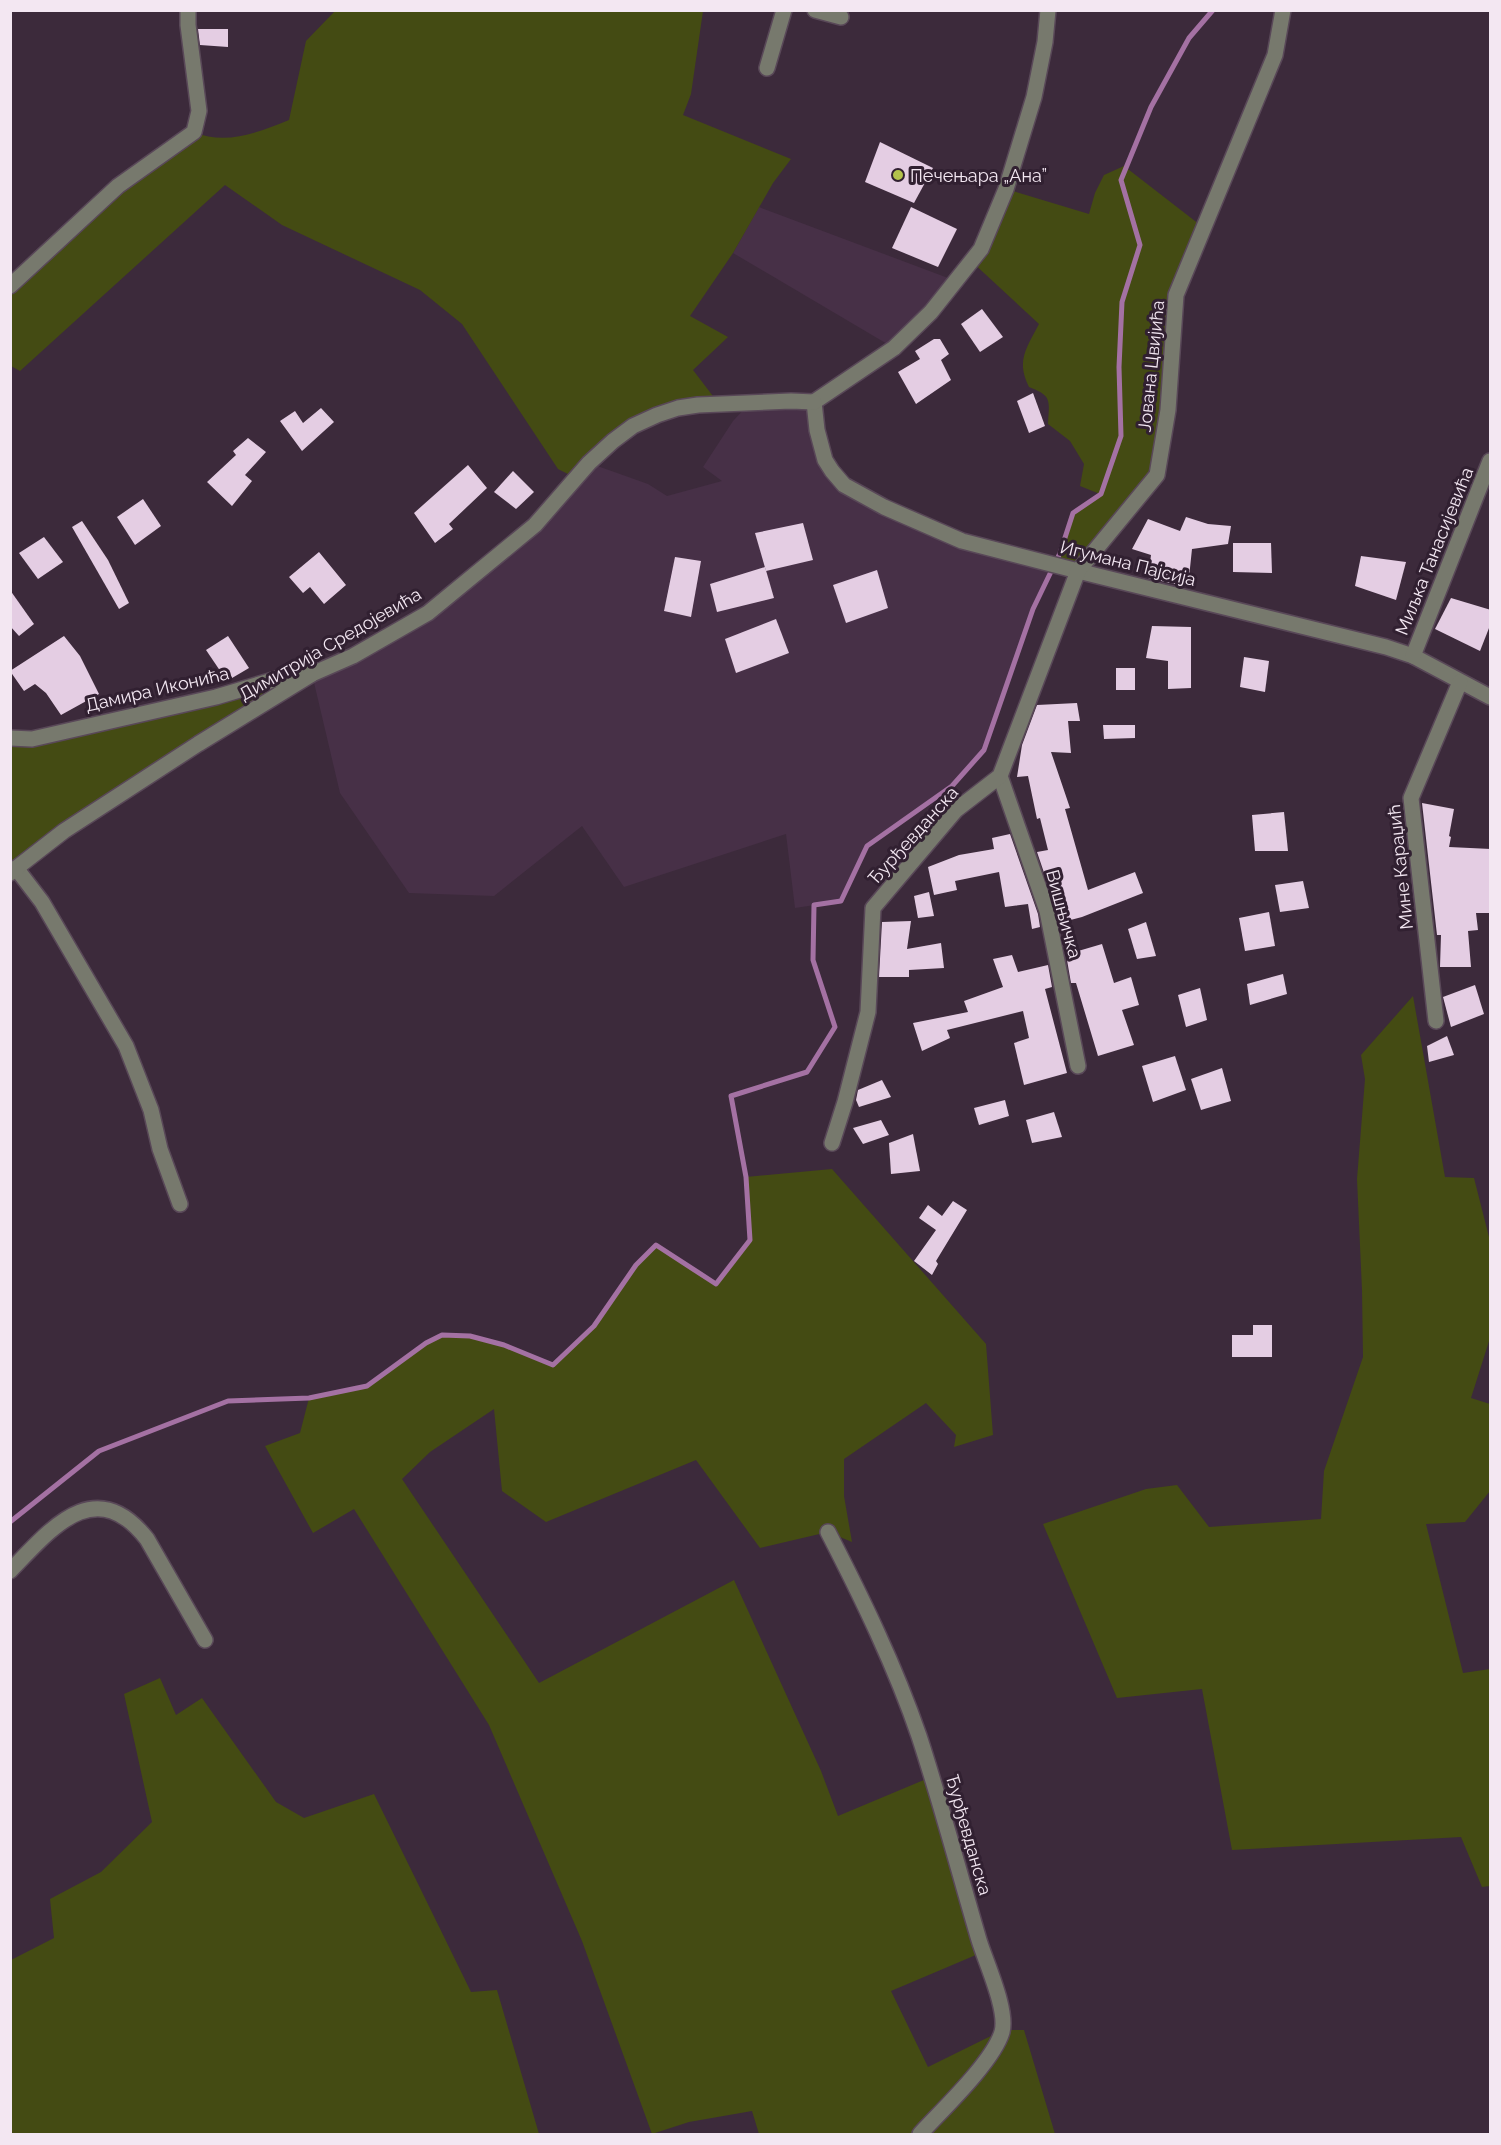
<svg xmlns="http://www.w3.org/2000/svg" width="1501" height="2145" viewBox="0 0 1501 2145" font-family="Raleway,sans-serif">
<rect width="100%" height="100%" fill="#3c2a3b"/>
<g fill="#473047">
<path d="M 759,207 L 956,281 L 894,348 L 733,253 Z"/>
<path d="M 814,402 L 832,471 L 884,507 L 1054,564 L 1033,609 L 984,750 L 952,786 L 867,846 L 841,901 L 795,908 L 786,834 L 624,887 L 582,826 L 494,896 L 409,893 L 340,793 L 312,674 L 353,656 L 501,555 L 589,463 L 648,484 L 667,496 L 722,481 L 703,467 L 733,421 L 750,403 Z"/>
</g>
<g fill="#444b13">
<path d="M 335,11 L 703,11 L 691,94 L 683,115 L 791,159 L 773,183 L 733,253 L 690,316 L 728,337 L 693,370 L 719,404 L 657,415 L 576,478 L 558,469 L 462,324 L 420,290 L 282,225 L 225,185 L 20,371 L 11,366 L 11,286 L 194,132 C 226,146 259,132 289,120 L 306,41 Z"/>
<path d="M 1124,166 L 1204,228 L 1176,296 L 1157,475 L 1078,571 L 1054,564 L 1060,553 L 1073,513 L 1100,494 L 1080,486 L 1084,464 L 1070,441 L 1048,424 C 1049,401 1053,396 1029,387 C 1016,361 1026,349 1039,324 L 971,261 L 1006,189 L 1089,214 L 1095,193 L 1104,175 Z"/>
<path d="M 312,674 L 11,873 L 11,738 Z"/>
<path d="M 1413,996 L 1445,1177 L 1474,1178 L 1490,1241 L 1490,1338 L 1471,1398 L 1490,1404 L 1490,1491 L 1465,1522 L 1426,1524 L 1463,1673 L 1490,1669 L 1490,1886 L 1482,1887 L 1461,1837 L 1232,1850 L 1202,1689 L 1117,1698 L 1043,1524 L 1146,1489 L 1177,1485 L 1209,1527 L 1321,1519 L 1324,1471 L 1363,1357 L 1362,1290 L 1357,1179 L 1365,1079 L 1361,1055 Z"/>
<path d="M 832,1169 L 986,1344 L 993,1435 L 954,1447 L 956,1435 L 926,1403 L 844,1459 L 844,1496 L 852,1542 L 828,1532 L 760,1548 L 696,1460 L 546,1522 L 502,1491 L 494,1409 L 430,1452 L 402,1479 L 539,1683 L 734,1580 L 821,1771 L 838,1816 L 931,1777 L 983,1952 L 891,1991 L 928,2067 L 1003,2030 L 1024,2030 L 1055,2134 L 759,2134 L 752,2111 L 689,2122 L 652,2134 L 582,1941 L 489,1725 L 354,1509 L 313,1533 L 265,1446 L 300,1433 L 309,1398 C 325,1395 354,1392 367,1385 C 389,1375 421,1337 444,1335 C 478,1330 522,1353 553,1365 L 594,1326 L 636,1265 L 656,1245 L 716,1284 L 750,1240 L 746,1177 Z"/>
<path d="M 160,1678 L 176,1715 L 202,1698 L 276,1802 L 304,1818 L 374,1794 L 471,1992 L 497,1990 L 539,2134 L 11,2134 L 11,1960 L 54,1938 L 50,1899 L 101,1872 L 152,1822 L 124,1694 Z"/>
</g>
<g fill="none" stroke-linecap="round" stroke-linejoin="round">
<path stroke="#a471a3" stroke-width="5" d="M 10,1522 L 99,1451 L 228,1401 L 309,1398 L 367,1386 L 426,1343 L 442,1335 L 470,1336 L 504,1345 L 553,1365 L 594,1326 L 636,1265 L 656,1245 L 716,1284 L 750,1240 L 746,1177 L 731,1096 L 807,1072 L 835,1027 L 813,960 L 814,905 L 841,901 L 867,846 L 952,786 L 984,750 L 1033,609 L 1060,553 L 1073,513 L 1101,494 L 1121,436 L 1119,367 L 1122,302 L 1140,245 L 1121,180 L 1151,107 L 1189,38 L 1213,10"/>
</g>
<g fill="#e4cde3">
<path d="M 198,29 L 228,29 L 228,47 L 200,45 Z"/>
<path d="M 880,142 L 933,168 L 914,203 L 865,182 Z"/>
<path d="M 911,207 L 957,229 L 938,267 L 892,248 Z"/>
<path d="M 982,309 L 1003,337 L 980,352 L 961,324 Z"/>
<path d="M 934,339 L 940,339 L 949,354 L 941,360 L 951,380 L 916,404 L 898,372 L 920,359 L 915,351 Z"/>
<path d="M 1033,393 L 1045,426 L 1029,433 L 1017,401 Z"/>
<path d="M 321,408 L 334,422 L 302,451 L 280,421 L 295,411 L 303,423 Z"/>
<path d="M 248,438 L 266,452 L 245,475 L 252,481 L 232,506 L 207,482 L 236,455 L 233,451 Z"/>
<path d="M 468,465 L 487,488 L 449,524 L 453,529 L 435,543 L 414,513 Z"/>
<path d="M 513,471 L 534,492 L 516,509 L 494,492 Z"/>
<path d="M 143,499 L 161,526 L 135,545 L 117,517 Z"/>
<path d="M 1186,517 L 1208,524 L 1231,526 L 1228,544 L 1192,549 L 1188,587 L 1148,578 L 1151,555 L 1132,549 L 1148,519 L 1180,531 Z"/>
<path d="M 82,521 L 108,560 L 129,603 L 119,609 L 72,527 Z"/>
<path d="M 803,523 L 813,560 L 766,571 L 755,533 Z"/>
<path d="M 44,537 L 63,562 L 38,579 L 19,553 Z"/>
<path d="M 1233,543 L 1271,543 L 1272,573 L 1233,572 Z"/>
<path d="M 319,552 L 346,585 L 324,604 L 310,587 L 303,593 L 289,577 Z"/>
<path d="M 1361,556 L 1406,562 L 1396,600 L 1355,586 Z"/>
<path d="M 675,557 L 701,561 L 691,617 L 664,611 Z"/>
<path d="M 765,567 L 774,598 L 717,612 L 710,584 Z"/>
<path d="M 877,570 L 888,608 L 846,623 L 833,585 Z"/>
<path d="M 10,590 L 34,624 L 19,636 L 10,626 Z"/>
<path d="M 1451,598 L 1491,610 L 1491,623 L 1480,651 L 1435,629 Z"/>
<path d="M 776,619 L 789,653 L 736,673 L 725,639 Z"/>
<path d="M 1152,626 L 1191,627 L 1191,688 L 1168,689 L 1168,661 L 1146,658 Z"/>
<path d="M 64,636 L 80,656 L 99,694 L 61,715 L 46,693 L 35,684 L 24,691 L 10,671 Z"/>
<path d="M 228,636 L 249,668 L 227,681 L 206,650 Z"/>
<path d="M 1244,657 L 1269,661 L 1265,692 L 1240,687 Z"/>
<rect x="1116" y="668" width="19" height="22"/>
<path d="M 1077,703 L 1080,721 L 1068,721 L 1071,753 L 1051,752 L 1070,808 L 1065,809 L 1088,890 L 1135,872 L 1143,893 L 1082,917 L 1059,923 L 1056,908 L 1037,852 L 1048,850 L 1040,818 L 1037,819 L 1028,776 L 1017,777 L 1022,745 L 1037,705 Z"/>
<path d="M 1103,725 L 1135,725 L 1135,738 L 1104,739 Z"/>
<path d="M 1422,803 L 1454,809 L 1449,836 L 1451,837 L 1449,847 L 1491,849 L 1491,913 L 1476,913 L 1478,930 L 1468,931 L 1471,967 L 1440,967 L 1441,935 L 1437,935 Z"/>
<path d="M 1284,812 L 1288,851 L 1255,851 L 1252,815 Z"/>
<path d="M 1010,834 L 1038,914 L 1040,927 L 1032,929 L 1028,904 L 1005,907 L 999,872 L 955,881 L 957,890 L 934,895 L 928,867 L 959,855 L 994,849 L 992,838 Z"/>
<path d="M 1303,881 L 1309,908 L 1280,912 L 1275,885 Z"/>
<path d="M 929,892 L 934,916 L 918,918 L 914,896 Z"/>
<path d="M 1269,912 L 1275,946 L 1245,951 L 1239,918 Z"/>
<path d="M 911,921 L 907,949 L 941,943 L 944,968 L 909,970 L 909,977 L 879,977 L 882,922 Z"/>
<path d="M 1146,922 L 1156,956 L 1137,959 L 1128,929 Z"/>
<path d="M 1102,944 L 1114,983 L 1131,977 L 1139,1005 L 1122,1010 L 1134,1045 L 1098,1056 L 1076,983 L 1071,983 L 1067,960 L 1069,959 L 1068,954 Z"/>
<path d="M 1012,955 L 1018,972 L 1048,965 L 1052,987 L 1045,989 L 1067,1073 L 1024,1085 L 1014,1043 L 1029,1038 L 1023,1011 L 947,1030 L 950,1038 L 922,1051 L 913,1023 L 968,1012 L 964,1001 L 1003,987 L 993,959 Z"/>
<path d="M 1283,974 L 1287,994 L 1250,1005 L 1247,984 Z"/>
<path d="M 1475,985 L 1484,1014 L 1451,1027 L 1443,997 Z"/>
<path d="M 1200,988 L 1207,1020 L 1186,1027 L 1178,995 Z"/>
<path d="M 1447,1036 L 1454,1055 L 1429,1062 L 1427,1046 Z"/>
<path d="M 1175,1056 L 1186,1090 L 1153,1102 L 1142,1066 Z"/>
<path d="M 1222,1068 L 1231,1101 L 1201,1110 L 1191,1079 Z"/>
<path d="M 882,1080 L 891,1097 L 859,1107 L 856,1100 L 858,1090 Z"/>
<path d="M 1005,1100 L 1009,1116 L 979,1125 L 974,1108 Z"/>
<path d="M 1054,1112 L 1062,1137 L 1032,1143 L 1026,1120 Z"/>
<path d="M 881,1120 L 889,1135 L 863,1144 L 853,1128 Z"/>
<path d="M 913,1134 L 920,1171 L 891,1174 L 889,1143 Z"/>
<path d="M 953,1201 L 967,1210 L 936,1261 L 938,1264 L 932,1275 L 914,1261 L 936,1230 L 919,1218 L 928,1205 L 942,1216 Z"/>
<path d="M 1253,1325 L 1272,1325 L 1272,1357 L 1232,1357 L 1232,1335 L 1253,1335 Z"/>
</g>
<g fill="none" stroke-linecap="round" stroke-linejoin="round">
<g stroke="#594858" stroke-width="18">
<g id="minor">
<path d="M 815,10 L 841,17"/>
<path d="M 767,68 L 784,10"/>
<path d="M 10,286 L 118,186 L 194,132 L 199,111 L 188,25 L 188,10"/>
<path d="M 814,402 L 817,430 L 825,460 L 832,471 L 844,485 L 884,507 L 962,541 L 1078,571 L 1386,647 L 1413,656 L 1490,697"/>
<path d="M 814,402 L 894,348 L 931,312 L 981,249 L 1006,189 L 1034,97 L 1045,42 L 1048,10"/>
<path d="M 1413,656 L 1490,461"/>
<path d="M 10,738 L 32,739 L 216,697 L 293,674 L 312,674"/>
<path d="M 1000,776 L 1047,911 L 1078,1066"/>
<path d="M 16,868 L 42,902 L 126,1046 L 151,1110 L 160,1149 L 180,1204"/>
<path d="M 10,873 L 64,831 L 198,744 L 312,674 L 353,656 L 428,613 L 535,525 L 589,463 L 613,441 L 633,426 L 657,415 L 678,408 L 698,405 L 791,401 L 814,402"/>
<path d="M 1436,1021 L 1411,798 L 1460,682"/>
<path d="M 832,1143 L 845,1102 L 868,1012 L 873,908 L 956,810 L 1000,776 L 1078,571 L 1157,475 L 1168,410 L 1176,295 L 1275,55 L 1283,10"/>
<path d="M 828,1532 C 862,1598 895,1666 919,1736 C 941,1803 959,1872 979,1940 C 986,1963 1008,2010 1002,2032 C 993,2062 942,2110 920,2134"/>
<path d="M 10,1571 C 51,1529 95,1473 147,1539 L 205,1640"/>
</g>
</g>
<use href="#minor" stroke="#77796d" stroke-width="15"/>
</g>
<circle fill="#b3c24b" stroke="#312031" stroke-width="2" cx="898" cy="175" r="6"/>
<g text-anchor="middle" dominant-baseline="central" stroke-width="6" stroke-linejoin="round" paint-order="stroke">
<g font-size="18" fill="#f3e7f2" stroke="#312031" text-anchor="start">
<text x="910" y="175">Печењара „Ана”</text>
</g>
<g font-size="18" fill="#f3e7f2" stroke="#312031">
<text transform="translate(1151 366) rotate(-84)">Јована Цвијића</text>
<text transform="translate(1434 551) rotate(-68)">Миљка Танасијевића</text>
<text transform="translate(1128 563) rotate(14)">Игумана Пајсија</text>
<text transform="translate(330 644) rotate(-30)">Димитрија Средојевића</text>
<text transform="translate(157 689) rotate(-13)">Дамира Иконића</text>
<text transform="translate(913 835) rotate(-48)">Ђурђевданска</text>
<text transform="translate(1400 867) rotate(-96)">Мине Караџић</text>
<text transform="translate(1064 914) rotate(75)">Вишњичка</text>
<text transform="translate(969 1835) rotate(74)">Ђурђевданска</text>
</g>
</g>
<rect width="1501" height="2145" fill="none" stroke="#f3e7f2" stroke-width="24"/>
</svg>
